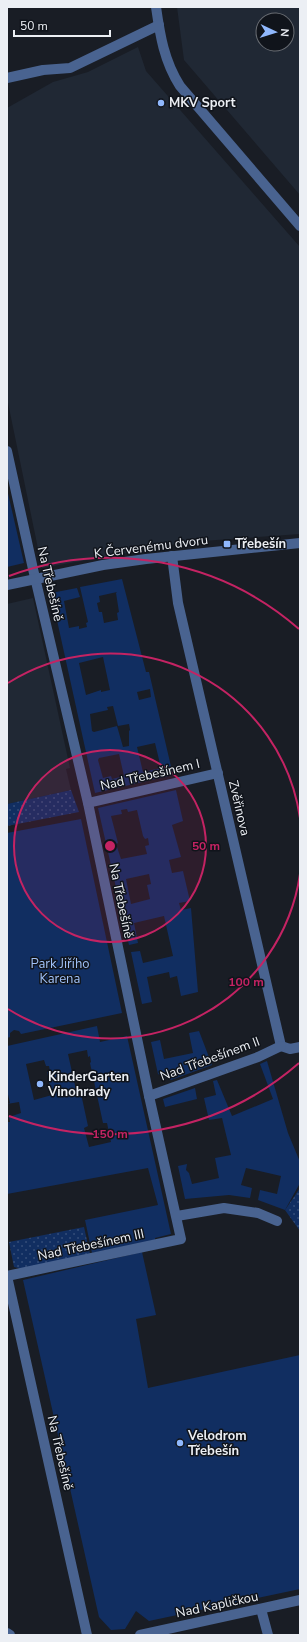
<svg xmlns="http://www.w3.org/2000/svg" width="307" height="1642" viewBox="0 0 307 1642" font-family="'Nunito Sans',sans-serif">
<defs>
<pattern id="grass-dots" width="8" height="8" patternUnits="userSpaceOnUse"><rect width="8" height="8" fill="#112e61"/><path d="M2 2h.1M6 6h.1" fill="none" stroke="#344d78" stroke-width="1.8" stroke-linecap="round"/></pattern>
</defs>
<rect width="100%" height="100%" fill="#191d25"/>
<g fill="#202834" fill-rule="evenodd">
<path d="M 177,7 L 300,7 L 300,195 L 184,60 ZM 263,20 L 287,20 L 287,44 L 263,44 Z"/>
<path d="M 138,47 L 146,71 L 300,247 L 300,534 L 188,542 L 42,568 L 7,398 L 7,108 L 53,82 L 88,72 Z"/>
<path d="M 33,598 L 70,768 L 66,769 L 71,790 L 7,804 L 7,604 Z"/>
</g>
<g fill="url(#grass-dots)">
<path d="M 71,790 L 79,812 L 7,826 L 7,804 Z"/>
<path d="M 300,1188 L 300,1231 L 285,1210 Z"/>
<path d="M 84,1227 L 90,1254 L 22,1269 L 14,1267 L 9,1242 Z"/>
</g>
<g fill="#112e61" fill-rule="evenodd">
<path d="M 7,489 L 24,563 L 7,567 Z"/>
<path d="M 122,579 L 146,672 L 149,672 L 173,775 L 95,793 L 51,593 L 77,588 L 80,597 L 64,601 L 69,628 L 79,626 L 79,629 L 87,627 L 86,623 L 88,622 L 80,587 ZM 117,592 L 116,593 L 119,612 L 117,613 L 118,620 L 104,623 L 102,612 L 99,612 L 97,603 L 100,602 L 99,596 ZM 103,657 L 110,690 L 101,692 L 101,690 L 86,695 L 79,663 ZM 150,689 L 151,697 L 139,700 L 137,692 ZM 113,706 L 118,726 L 129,724 L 130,730 L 129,731 L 129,746 L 123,747 L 117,726 L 94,732 L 92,731 L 90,714 L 108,710 L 107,707 ZM 155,743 L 161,768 L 143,772 L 137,747 ZM 119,754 L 124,776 L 112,779 L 111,776 L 103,778 L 98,760 L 99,758 Z"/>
<path d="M 176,790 L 183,821 L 172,825 L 181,857 L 169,860 L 172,873 L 183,871 L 190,901 L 179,903 L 181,910 L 191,908 L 198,992 L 181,996 L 177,976 L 170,978 L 169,972 L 147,977 L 152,1002 L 142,1004 L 131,952 L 140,951 L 143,963 L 173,956 L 164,916 L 134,923 L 138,943 L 129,945 L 98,808 ZM 127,809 L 128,812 L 137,810 L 143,836 L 145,839 L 148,838 L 149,845 L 145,846 L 147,854 L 121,859 L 116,844 L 118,843 L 111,816 L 122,814 L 121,810 ZM 149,874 L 151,884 L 147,885 L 150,899 L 131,904 L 126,879 Z"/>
<path d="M 81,819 L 122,1013 L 21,1034 L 19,1031 L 14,1030 L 10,1033 L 10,1037 L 7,1038 L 7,833 Z"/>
<path d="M 97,1026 L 100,1042 L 127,1036 L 171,1234 L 155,1238 L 155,1240 L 92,1253 L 85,1220 L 158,1205 L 148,1168 L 7,1194 L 7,1122 L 10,1122 L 9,1117 L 21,1113 L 19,1102 L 7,1104 L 10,1103 L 7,1090 L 7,1046 ZM 87,1050 L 88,1057 L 90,1056 L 91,1062 L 90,1063 L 103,1123 L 107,1123 L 111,1142 L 89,1147 L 84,1128 L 88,1126 L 80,1089 L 76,1090 L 68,1054 ZM 44,1060 L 46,1066 L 49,1066 L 50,1071 L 47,1072 L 52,1095 L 34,1100 L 26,1064 Z"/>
<path d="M 199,1031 L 212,1065 L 171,1080 L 158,1074 L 151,1042 L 160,1040 L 164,1059 L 193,1053 L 189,1033 Z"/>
<path d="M 267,1061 L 288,1133 L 300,1162 L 300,1183 L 285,1210 L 258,1200 L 260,1190 L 277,1194 L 281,1176 L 246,1168 L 241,1185 L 252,1188 L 250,1198 L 229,1195 L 185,1199 L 178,1166 L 187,1164 L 186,1170 L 189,1173 L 192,1184 L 219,1178 L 215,1158 L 231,1155 L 222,1118 L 209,1120 L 204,1098 L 216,1095 L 213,1081 L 217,1080 L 232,1116 L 273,1099 L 260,1064 Z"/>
<path d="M 195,1088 L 197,1099 L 165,1107 L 163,1099 Z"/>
<path d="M 142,1252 L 156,1315 L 136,1319 L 148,1388 L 300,1355 L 300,1589 L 149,1621 L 136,1611 L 125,1629 L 111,1630 L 99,1617 L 23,1280 Z"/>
</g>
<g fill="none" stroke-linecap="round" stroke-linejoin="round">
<g stroke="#496390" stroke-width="10">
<path d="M 156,7 C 160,35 164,61 180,86 L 300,226"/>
<path d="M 7,78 L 43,70 L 70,68 L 159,25"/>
<path d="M 7,451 L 33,569 L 88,803 L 149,1096 L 181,1239 L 7,1276"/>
<path d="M 172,556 L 178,603 L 281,1046"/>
<path d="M 7,585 L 103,565 L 146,559 L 300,543"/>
<path d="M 88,803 L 218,773"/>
<path d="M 281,1046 L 290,1049 L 300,1047"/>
<path d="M 149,1096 L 258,1057 L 281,1046"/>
<path d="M 177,1216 L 224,1208 L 258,1213 L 277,1221"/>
<path d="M 7,1276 L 87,1635"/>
<path d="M 261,1609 L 268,1635"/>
<path d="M 7,1633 L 10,1635"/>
<path d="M 140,1635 L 300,1600"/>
</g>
</g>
<circle cx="110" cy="846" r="96" fill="#c42363" fill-opacity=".12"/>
<g fill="none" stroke="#c42363" stroke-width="2">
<circle cx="110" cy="846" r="96"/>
<path d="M300 874A192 192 0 0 1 8 1009M8 683A192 192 0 0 1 300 818"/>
<path d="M299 1063A288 288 0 0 1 9 1116M9 576A288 288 0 0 1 299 629"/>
</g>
<g fill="#90b8fd" stroke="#10141b" stroke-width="1.5">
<circle cx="161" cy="103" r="4"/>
<rect x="223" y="540" width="8" height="8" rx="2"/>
<circle cx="40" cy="1084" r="4"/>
<circle cx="180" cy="1443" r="4"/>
</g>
<g text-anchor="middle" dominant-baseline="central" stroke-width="3" stroke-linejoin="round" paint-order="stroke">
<g font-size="13" font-weight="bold" fill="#eceff4" stroke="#10141b" text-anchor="start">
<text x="169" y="103">MKV Sport</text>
<text x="235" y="544">Třebešín</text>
<text x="48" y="1077">KinderGarten<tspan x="48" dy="15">Vinohrady</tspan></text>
<text x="188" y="1436">Velodrom<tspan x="188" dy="15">Třebešín</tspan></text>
</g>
<g font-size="13" fill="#eceff4" stroke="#10141b">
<text transform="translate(151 547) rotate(-7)">K Červenému dvoru</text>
<text transform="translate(50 584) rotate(77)">Na Třebešíně</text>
<text transform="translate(150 775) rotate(-13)">Nad Třebešínem I</text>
<text transform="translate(239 808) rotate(77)">Zvěřinova</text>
<text transform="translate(121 901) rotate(78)">Na Třebešíně</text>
<text transform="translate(210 1059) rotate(-20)">Nad Třebešínem II</text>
<text transform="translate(91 1245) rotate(-12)">Nad Třebešínem III</text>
<text transform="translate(60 1453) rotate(77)">Na Třebešíně</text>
<text transform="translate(217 1605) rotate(-12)">Nad Kapličkou</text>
</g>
<g font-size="13" fill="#9fc0f7" stroke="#10141b">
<text x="60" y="964">Park Jiřího<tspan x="60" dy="15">Karena</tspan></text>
</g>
</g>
<circle cx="110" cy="846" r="6" fill="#c42363" stroke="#10141b" stroke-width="2"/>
<g font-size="12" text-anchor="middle" font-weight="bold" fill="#c42363" stroke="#10141b" stroke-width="3" stroke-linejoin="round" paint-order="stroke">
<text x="206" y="850">50 m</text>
<text x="246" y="986">100 m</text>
<text x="110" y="1138">150 m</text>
</g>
<rect width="307" height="1642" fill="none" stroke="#eceff4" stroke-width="16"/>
<g transform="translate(275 32) rotate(94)"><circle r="19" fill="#10141b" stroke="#686c72"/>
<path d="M0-3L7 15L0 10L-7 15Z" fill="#90b8fd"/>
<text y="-6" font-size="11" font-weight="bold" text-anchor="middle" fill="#eceff4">N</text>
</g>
<path d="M14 30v6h96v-6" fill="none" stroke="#eceff4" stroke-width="2"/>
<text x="20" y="30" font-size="12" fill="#eceff4" stroke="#10141b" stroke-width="3" paint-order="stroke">50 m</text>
</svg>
